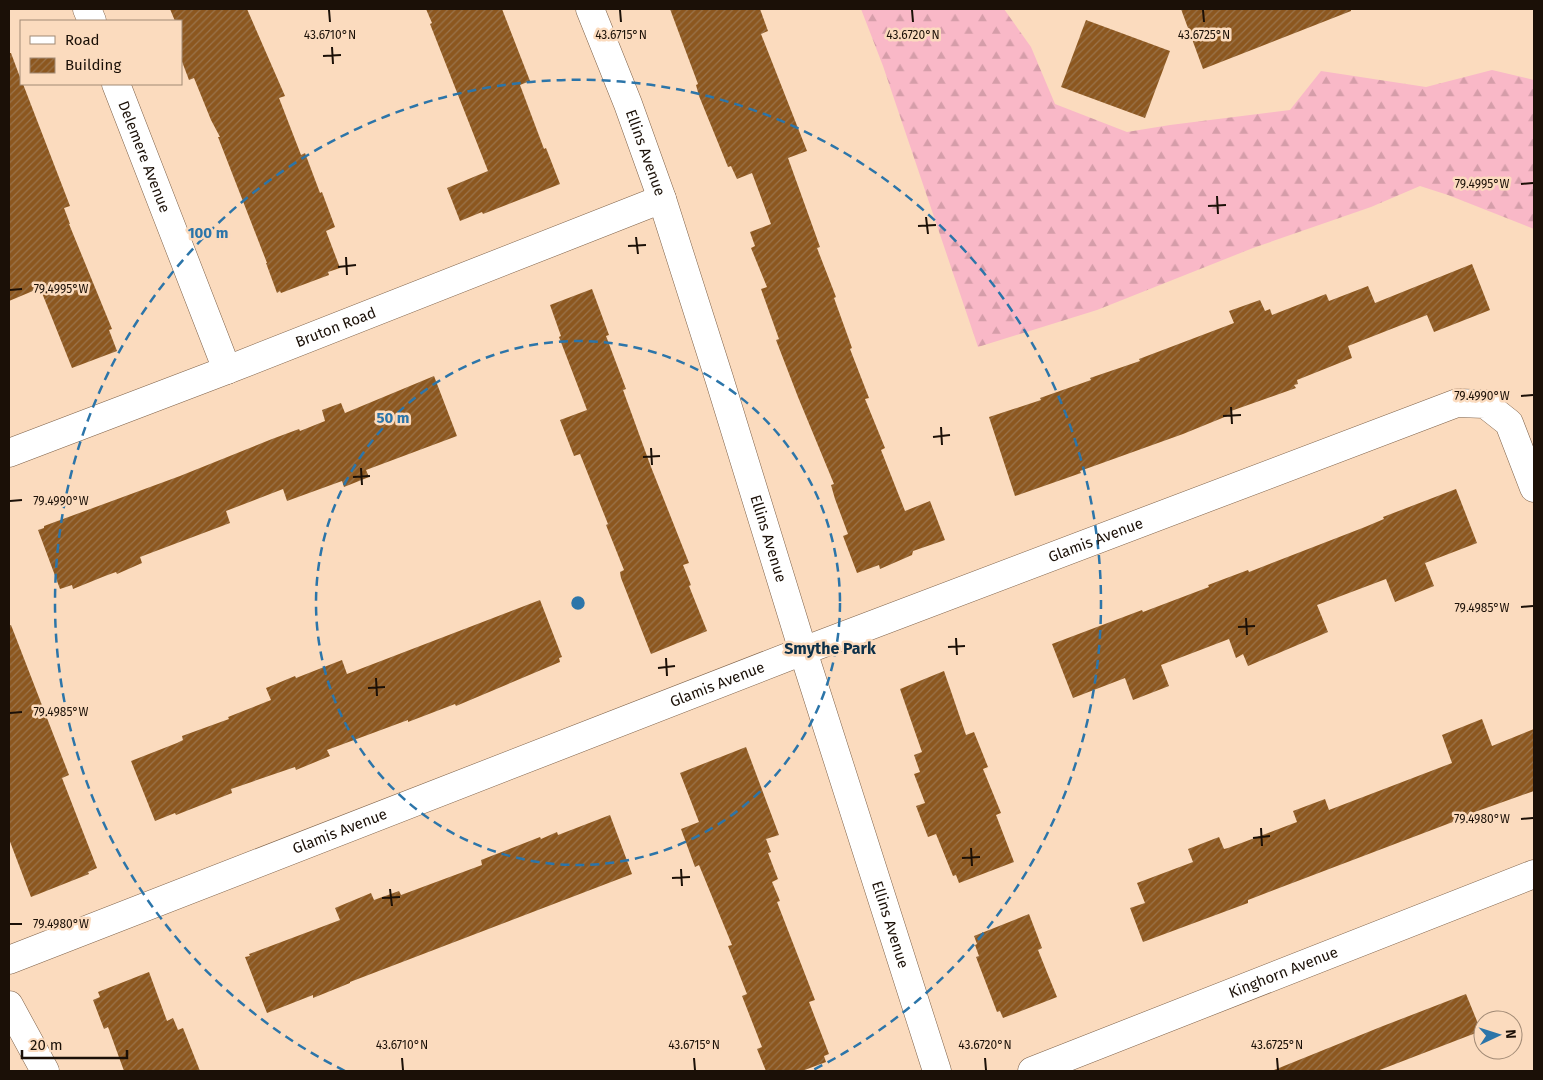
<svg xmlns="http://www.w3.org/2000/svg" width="1543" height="1080" viewBox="0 0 1543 1080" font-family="'Fira Sans',sans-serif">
<defs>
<pattern id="forest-firs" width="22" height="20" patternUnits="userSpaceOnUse" patternTransform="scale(1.25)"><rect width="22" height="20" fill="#f9b8c7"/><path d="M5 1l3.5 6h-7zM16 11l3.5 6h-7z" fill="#d59da9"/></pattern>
<pattern id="building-hatch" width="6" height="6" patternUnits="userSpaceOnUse" patternTransform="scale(1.25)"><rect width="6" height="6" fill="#8c571f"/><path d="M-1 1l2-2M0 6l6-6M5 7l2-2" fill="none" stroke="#9a744c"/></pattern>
</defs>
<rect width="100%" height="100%" fill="#fbdbbe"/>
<path fill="url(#forest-firs)" d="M 861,9 L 1004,9 L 1031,47 L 1055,104 L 1127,132 L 1170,125 L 1290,110 L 1321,71 L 1426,87 L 1492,70 L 1534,80 L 1534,229 L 1448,195 L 1420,186 L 1371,207 L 1253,248 L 1097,310 L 978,347 L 883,66 Z"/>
<g fill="url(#building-hatch)">
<path d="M 170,9 L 247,9 L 285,96 L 279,98 L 301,155 L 305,153 L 320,193 L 322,192 L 335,227 L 326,231 L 340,268 L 328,272 L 329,275 L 281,293 L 280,291 L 277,293 L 266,263 L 267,263 L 218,137 L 220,137 L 211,120 L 194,78 L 189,80 L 181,59 L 181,21 L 175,21 Z"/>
<path d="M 426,9 L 502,9 L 530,81 L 520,85 L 544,149 L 546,148 L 560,184 L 483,214 L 482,212 L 460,221 L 447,188 L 488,171 L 430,24 L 432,23 Z"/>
<path d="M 670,9 L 760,9 L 768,31 L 761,34 L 807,151 L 788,158 L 820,247 L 817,248 L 836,297 L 834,298 L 852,348 L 850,349 L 869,398 L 865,399 L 885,448 L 881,450 L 905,511 L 930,501 L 945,540 L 913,551 L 912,555 L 880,569 L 879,565 L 857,573 L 843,536 L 848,534 L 835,499 L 831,485 L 834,484 L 798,397 L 776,340 L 779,339 L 761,289 L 767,287 L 751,248 L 755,246 L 750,232 L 771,224 L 752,173 L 737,179 L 731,166 L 728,167 L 699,96 L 696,85 L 698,84 Z"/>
<path d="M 1181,9 L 1351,9 L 1351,11 L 1203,69 Z"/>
<path d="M 1086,20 L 1170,51 L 1145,118 L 1061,87 Z"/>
<path d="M 9,53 L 11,53 L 21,80 L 21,84 L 23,84 L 70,206 L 64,208 L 70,224 L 69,224 L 112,329 L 109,330 L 117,351 L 72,368 L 40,288 L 9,301 Z"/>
<path d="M 1472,264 L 1490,310 L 1434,332 L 1427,315 L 1348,346 L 1352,358 L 1297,380 L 1298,384 L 1294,385 L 1296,388 L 1231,411 L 1232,414 L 1183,434 L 1080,471 L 1081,473 L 1015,496 L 989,417 L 1041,400 L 1040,398 L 1091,380 L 1090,378 L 1140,361 L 1139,359 L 1234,323 L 1229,311 L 1260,300 L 1265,311 L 1270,309 L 1272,315 L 1326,294 L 1329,301 L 1368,286 L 1375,303 Z"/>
<path d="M 592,289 L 609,335 L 606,336 L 626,389 L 623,390 L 651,467 L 689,563 L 683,565 L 691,585 L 689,586 L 707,631 L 651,654 L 621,578 L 620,572 L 624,570 L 606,525 L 608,524 L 580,454 L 574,456 L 560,420 L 587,410 L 559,337 L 561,336 L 550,305 Z"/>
<path d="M 434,376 L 457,436 L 366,470 L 369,477 L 344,487 L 342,481 L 287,501 L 283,489 L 226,511 L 230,523 L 140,557 L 142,563 L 117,574 L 116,572 L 105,576 L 73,589 L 72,585 L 60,589 L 38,530 L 44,528 L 44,526 L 180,476 L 272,439 L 299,429 L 300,431 L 325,421 L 322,410 L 341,403 L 345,413 Z"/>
<path d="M 1456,489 L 1477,543 L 1425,563 L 1434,586 L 1395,602 L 1386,579 L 1317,605 L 1328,632 L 1248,666 L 1243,654 L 1236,658 L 1229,639 L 1161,665 L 1169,686 L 1133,700 L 1125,678 L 1073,698 L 1052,644 L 1142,610 L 1143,612 L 1209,587 L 1208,585 L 1248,570 L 1249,572 L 1365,527 L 1384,519 L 1383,517 Z"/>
<path d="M 540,600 L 562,657 L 559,658 L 560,662 L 456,706 L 455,704 L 408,722 L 408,720 L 327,750 L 330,756 L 296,770 L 295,767 L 231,789 L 232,793 L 176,815 L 175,813 L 155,821 L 131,761 L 177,743 L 183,740 L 182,736 L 229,719 L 228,717 L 271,700 L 266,688 L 295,676 L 296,678 L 342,660 L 347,674 Z"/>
<path d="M 11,625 L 69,775 L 62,778 L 97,868 L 88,872 L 89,874 L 31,897 L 9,839 L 9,626 Z"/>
<path d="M 944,671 L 966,735 L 974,732 L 988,767 L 983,769 L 1001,813 L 996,815 L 1014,862 L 959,883 L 956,875 L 953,876 L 936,834 L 928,837 L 916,806 L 925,803 L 914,774 L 920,772 L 914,755 L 922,752 L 900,689 Z"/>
<path d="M 1482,719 L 1492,746 L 1534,729 L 1534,791 L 1458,818 L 1458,820 L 1248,900 L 1248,903 L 1143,942 L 1130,908 L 1145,903 L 1137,883 L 1193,862 L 1188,849 L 1219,837 L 1224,849 L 1228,848 L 1297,822 L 1293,811 L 1325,799 L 1329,810 L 1452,763 L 1442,735 Z"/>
<path d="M 746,747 L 779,835 L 766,839 L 771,852 L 768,853 L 778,879 L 772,882 L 780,901 L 777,902 L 815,1000 L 809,1002 L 829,1054 L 824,1056 L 826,1062 L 802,1071 L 766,1071 L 757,1049 L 762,1047 L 742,996 L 747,994 L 728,946 L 732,945 L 699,865 L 695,867 L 681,829 L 699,822 L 680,773 Z"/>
<path d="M 610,815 L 632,874 L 350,982 L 350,983 L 313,998 L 313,995 L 267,1013 L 245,957 L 250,956 L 249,954 L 340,920 L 335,908 L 371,893 L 374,900 L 399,891 L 401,895 L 482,865 L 481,860 L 540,837 L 541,839 L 557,832 L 558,835 Z"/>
<path d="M 1029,914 L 1042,948 L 1038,950 L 1057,997 L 1003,1018 L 1000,1011 L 997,1012 L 976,957 L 979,956 L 975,945 L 977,944 L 974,936 Z"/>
<path d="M 149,972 L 167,1021 L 173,1018 L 178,1030 L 183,1028 L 200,1071 L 124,1071 L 108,1027 L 104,1029 L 93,1000 L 100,997 L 98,992 Z"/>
<path d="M 1466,994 L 1481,1031 L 1377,1071 L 1274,1071 L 1274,1070 L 1383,1026 Z"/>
</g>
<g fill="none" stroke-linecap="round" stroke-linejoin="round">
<g stroke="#7e6148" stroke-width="29">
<g id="street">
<path d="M 87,9 L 92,21"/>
<path id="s1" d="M 590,9 L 628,104 L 662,199 L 719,378 L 803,651 L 937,1071"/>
<path id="s2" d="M 116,84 L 227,370"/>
<path id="s3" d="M 9,453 L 227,370 L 662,199"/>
<path id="s4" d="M 9,960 L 803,651 L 1457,403 L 1485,404 L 1509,423 L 1534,488"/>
<path d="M 9,1005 L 45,1071"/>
<path id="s5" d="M 1032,1071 L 1534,874"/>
</g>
</g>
<use href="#street" stroke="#fff" stroke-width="28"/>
</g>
<path fill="none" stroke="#1b1007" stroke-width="2" d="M 329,10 L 330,22M 620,10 L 621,22M 912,10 L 913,22M 1203,10 L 1204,22M 332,47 L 333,64M 323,56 L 341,55M 1521,184 L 1533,183M 1217,196 L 1218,214M 1208,206 L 1226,205M 926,217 L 928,234M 918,226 L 936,225M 636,237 L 638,254M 628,246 L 646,245M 346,257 L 347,275M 338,267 L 356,265M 10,290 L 22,289M 1521,396 L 1533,395M 1231,407 L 1232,424M 1223,416 L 1241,415M 941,427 L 942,445M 933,437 L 950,435M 651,448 L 652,465M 643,457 L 660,456M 361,468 L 362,485M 353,477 L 370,476M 10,501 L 22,500M 1521,607 L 1533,606M 1246,618 L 1247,635M 1238,627 L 1255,626M 956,638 L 957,655M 948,647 L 965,646M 666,658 L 667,676M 658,668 L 675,666M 376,678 L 377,696M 368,688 L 385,687M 10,713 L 22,712M 1521,819 L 1533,818M 1261,828 L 1262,846M 1253,838 L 1270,836M 971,848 L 972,866M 962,858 L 980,857M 681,869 L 682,886M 672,878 L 690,877M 390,889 L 392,906M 382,898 L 400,897M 10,924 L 22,924M 402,1058 L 403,1070M 694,1058 L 695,1070M 985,1058 L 986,1070M 1277,1058 L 1278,1070"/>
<g fill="none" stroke="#2c75a9" stroke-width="2.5" stroke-dasharray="9 6">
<circle cx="578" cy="603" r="262"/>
<path d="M345 1071A523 523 0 1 1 811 1071"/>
</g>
<g text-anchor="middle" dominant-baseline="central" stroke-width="5" stroke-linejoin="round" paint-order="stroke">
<g font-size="15" fill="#1b1007" stroke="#fbdbbe">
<text stroke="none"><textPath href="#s1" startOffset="154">Ellins Avenue</textPath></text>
<text stroke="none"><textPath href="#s2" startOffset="78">Delemere Avenue</textPath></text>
<text stroke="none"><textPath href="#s3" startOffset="350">Bruton Road</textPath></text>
<text stroke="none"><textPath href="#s1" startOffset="559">Ellins Avenue</textPath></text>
<text stroke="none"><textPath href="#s4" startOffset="1165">Glamis Avenue</textPath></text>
<text stroke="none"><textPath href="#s4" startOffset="760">Glamis Avenue</textPath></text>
<text stroke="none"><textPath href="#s4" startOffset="355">Glamis Avenue</textPath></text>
<text stroke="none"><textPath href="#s1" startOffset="964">Ellins Avenue</textPath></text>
<text stroke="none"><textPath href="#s5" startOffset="270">Kinghorn Avenue</textPath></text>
</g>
<g font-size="16" font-weight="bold" fill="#0d3049" stroke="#fbdbbe">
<text x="830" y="648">Smythe Park</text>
</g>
</g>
<g font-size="12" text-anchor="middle" fill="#1b1007" stroke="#fbdbbe" stroke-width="5" stroke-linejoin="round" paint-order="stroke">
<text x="330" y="39">43.6710°N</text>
<text x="621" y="39">43.6715°N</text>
<text x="913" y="39">43.6720°N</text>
<text x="1204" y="39">43.6725°N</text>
<text x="1482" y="188">79.4995°W</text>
<text x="61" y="293">79.4995°W</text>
<text x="1482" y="400">79.4990°W</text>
<text x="61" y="505">79.4990°W</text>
<text x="1482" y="612">79.4985°W</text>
<text x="61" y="716">79.4985°W</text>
<text x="1482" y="823">79.4980°W</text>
<text x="61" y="928">79.4980°W</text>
<text x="402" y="1049">43.6710°N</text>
<text x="694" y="1049">43.6715°N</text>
<text x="985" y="1049">43.6720°N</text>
<text x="1277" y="1049">43.6725°N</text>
</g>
<circle cx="578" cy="603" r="8" fill="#2c75a9" stroke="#fbdbbe" stroke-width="2.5"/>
<g font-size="15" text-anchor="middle" font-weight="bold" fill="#2c75a9" stroke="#fbdbbe" stroke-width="5" stroke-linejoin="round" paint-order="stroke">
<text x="208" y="238">100 m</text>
<text x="393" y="423">50 m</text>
</g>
<rect width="1543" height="1080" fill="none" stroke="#1b1007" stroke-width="20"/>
<rect x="20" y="20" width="162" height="65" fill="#fbdbbe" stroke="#a18a75"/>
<rect x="30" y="36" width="25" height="8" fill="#ffffff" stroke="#a18a75"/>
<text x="65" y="45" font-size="15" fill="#1b1007">Road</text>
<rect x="30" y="58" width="25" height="15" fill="url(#building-hatch)" stroke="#a18a75"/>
<text x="65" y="70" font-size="15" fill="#1b1007">Building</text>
<g transform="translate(1498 1035) rotate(86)"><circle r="24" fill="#fbdbbe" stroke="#a18a75"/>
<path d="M0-4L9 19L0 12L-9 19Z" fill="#2c75a9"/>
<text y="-8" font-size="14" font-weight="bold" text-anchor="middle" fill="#1b1007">N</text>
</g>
<path d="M22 1050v8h105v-8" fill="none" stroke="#1b1007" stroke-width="2.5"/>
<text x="30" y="1050" font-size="15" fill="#1b1007" stroke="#fbdbbe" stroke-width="4" paint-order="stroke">20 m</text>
</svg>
